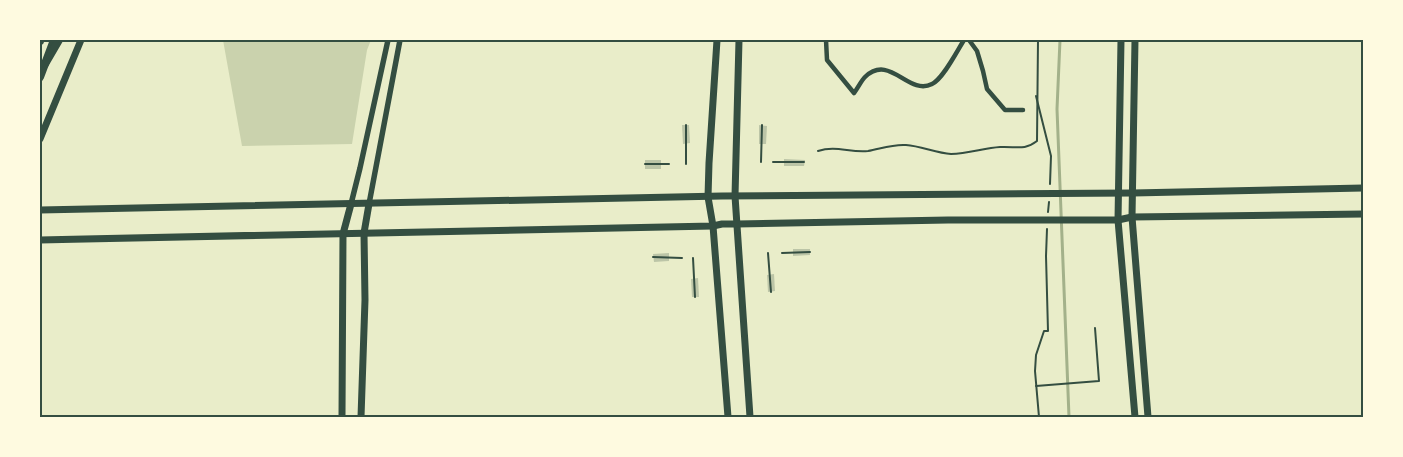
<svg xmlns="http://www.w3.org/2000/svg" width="1403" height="457" viewBox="0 0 1403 457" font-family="'DM Sans',sans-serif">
<rect width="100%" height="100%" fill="#e9edc9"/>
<path fill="#cad2ad" d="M 223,40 L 371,40 L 367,50 L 352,144 L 242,146 Z"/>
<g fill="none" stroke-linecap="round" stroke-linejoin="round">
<path stroke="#a3b18a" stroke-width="3" d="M 1060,40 L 1057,109 L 1069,417"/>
</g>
<g fill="#bcc5a7">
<path d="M 682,125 L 689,125 L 690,143 L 683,144 Z"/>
<path d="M 759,125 L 767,126 L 766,144 L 759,144 Z"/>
<path d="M 784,159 L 805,160 L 804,166 L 784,166 Z"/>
<rect x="645" y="160" width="16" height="9"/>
<path d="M 793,249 L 810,249 L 810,255 L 793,256 Z"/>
<path d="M 669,253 L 669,261 L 654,262 L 653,254 Z"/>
<path d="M 774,274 L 775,291 L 768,292 L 767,275 Z"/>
<path d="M 698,278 L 699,297 L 692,297 L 691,279 Z"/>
</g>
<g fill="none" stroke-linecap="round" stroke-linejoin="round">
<g stroke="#344e41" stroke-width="2">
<path d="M 1036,96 L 1051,156 L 1050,184"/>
<path d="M 686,125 L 686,164"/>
<path d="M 818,151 C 836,145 850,153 868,151 C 880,149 892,144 906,145 C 921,146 936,153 951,154 C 968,154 984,148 1000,147 C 1016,146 1024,151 1037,141 L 1038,40"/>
<path d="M 761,162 L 762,125"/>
<path d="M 773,162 L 804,162"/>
<path d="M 645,164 L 669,164"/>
<path d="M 1048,212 L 1049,202"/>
<path d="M 768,253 L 771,292"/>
<path d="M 782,253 L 810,252"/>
<path d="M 653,257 L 682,258"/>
<path d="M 693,258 L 695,297"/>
<path d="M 1036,386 L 1099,381 L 1095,328"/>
<path d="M 1039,417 L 1035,371 L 1036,355 L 1044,331 L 1048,331 L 1046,256 L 1047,229"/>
</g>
<g stroke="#344e41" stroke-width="4.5">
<path d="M 826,40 L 827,60 L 854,93 C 858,88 861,81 865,77 C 890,53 908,96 932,84 C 943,79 957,51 964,40"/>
<path d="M 969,40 L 977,51 L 983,71 L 987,89 L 1005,110 L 1023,110"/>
</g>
<g stroke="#344e41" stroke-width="5.5">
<path d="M 351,204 L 360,168 L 388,40"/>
<path d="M 369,204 L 400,40"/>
</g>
<g stroke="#344e41" stroke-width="7">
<path d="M 717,40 L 709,163 L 708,197 L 713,226 L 728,417"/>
<path d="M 739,40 L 735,196 L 750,417"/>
<path d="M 1121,40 L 1118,220 L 1135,417"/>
<path d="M 1135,40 L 1132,217 L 1148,417"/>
<path d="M 40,139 L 81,40"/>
<path d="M 40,210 L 722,196 L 1133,193 L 1363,188"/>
<path d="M 40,240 C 264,234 488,230 713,226 L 722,224 L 737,224 L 948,220 L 1118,220 L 1132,217 L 1363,214"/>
<path d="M 342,417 L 343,234 L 351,204"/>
<path d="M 361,417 L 365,300 L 364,233 L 369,204"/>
</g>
<path stroke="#344e41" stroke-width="8" d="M 40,77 L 54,40"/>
<g stroke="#344e41" stroke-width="8">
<path d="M 40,41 L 40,40"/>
<path d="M 45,64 L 59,40"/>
</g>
</g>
<rect width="1403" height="457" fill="none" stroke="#fefae0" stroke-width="82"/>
<rect x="41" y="41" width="1321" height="375" fill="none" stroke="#344e41" stroke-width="2"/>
</svg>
